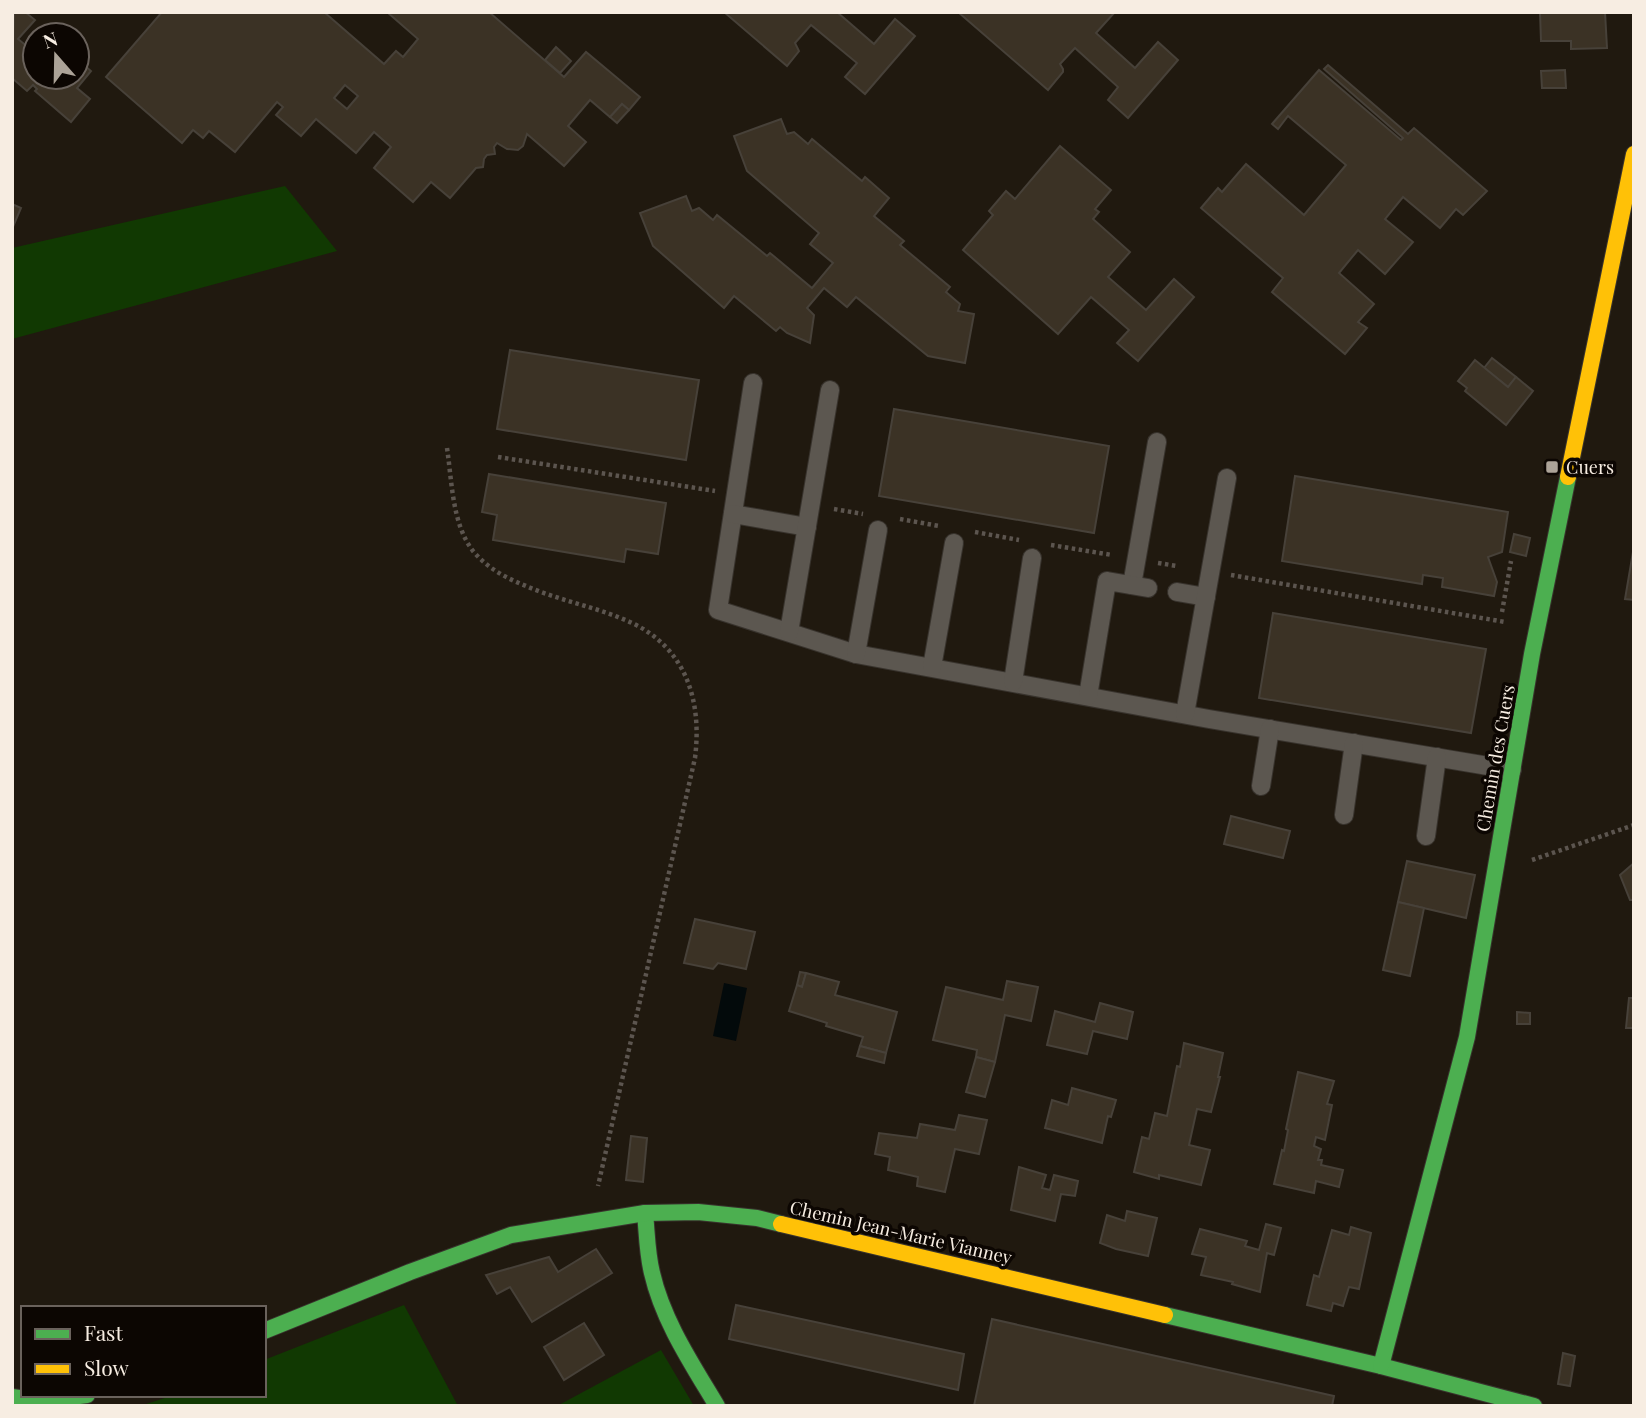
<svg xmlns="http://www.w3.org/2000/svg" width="1646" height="1418" viewBox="0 0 1646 1418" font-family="'Playfair Display',serif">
<rect width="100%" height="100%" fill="#20190f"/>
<g fill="#113902">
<path d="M 285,186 L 337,251 L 12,339 L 12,248 Z"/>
<path d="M 404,1305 L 458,1406 L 140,1406 L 174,1395 L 264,1395 L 264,1360 Z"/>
<path d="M 661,1350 L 694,1406 L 557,1406 Z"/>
</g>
<path fill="#030a0b" d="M 724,983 L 747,988 L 736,1041 L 713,1036 Z"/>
<g fill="#3b3225" stroke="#474139" stroke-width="2" fill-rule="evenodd">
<path d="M 14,12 L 25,12 L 35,20 L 18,39 L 35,53 L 35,77 L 77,77 L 77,59 L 91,71 L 77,88 L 90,99 L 71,122 L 35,91 L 37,89 L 33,85 L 27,91 L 12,78 Z"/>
<path d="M 162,12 L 324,12 L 384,64 L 396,51 L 403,57 L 418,39 L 387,12 L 489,12 L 564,77 L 586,52 L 640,97 L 629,110 L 622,104 L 610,117 L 590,100 L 568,126 L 586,142 L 564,166 L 527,134 L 523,146 L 518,150 L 507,149 L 497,143 L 494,147 L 495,154 L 487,155 L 484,159 L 483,167 L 476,168 L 450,198 L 431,182 L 413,202 L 374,168 L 391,147 L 374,132 L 356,153 L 316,119 L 301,136 L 276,115 L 283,107 L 277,102 L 235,152 L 209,131 L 203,138 L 193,130 L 182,143 L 106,77 ZM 345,85 L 358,96 L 347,109 L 334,98 Z"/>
<path d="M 724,12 L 837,12 L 874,44 L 895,19 L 915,36 L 865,94 L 845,77 L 857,63 L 811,25 L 795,43 L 799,51 L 787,66 Z"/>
<path d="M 958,12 L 1115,12 L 1096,33 L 1135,68 L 1158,42 L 1178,60 L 1128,118 L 1108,100 L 1118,87 L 1075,48 L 1060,64 L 1063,69 L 1063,72 L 1048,90 Z"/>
<path d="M 1540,12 L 1605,12 L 1607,48 L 1571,49 L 1571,41 L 1541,41 Z"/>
<path d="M 556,47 L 571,61 L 560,73 L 545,60 Z"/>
<path d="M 1328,65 L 1408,134 L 1414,128 L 1487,191 L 1463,215 L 1456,209 L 1440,228 L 1403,197 L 1385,219 L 1413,242 L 1385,274 L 1358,250 L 1339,273 L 1374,304 L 1358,322 L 1367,328 L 1345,354 L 1272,292 L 1283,278 L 1201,208 L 1218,188 L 1222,192 L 1246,164 L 1304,215 L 1346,165 L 1288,116 L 1278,129 L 1272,124 L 1319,70 L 1401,140 L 1403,138 L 1324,69 Z"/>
<path d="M 1565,70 L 1566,88 L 1542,88 L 1541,71 Z"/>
<path d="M 622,104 L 629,110 L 617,123 L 610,117 Z"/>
<path d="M 781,119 L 787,134 L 794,132 L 808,144 L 812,139 L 862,181 L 865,177 L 889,198 L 874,216 L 904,241 L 900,245 L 950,287 L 946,292 L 960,304 L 958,311 L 974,314 L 965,363 L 928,356 L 856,297 L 847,307 L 824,288 L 807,308 L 814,315 L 810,343 L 787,333 L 780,327 L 776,331 L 734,296 L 724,308 L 653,246 L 640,213 L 686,196 L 692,211 L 699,208 L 713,220 L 717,215 L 767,256 L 770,253 L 812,288 L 833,263 L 810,244 L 819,233 L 747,171 L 734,136 Z"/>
<path d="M 1060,146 L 1111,190 L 1095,209 L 1099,212 L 1093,219 L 1130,252 L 1108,277 L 1146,310 L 1174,279 L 1194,297 L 1138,361 L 1117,343 L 1129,330 L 1091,297 L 1058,334 L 963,250 L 993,215 L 989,211 L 1006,191 L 1015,199 Z"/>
<path d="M 12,204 L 21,208 L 12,229 Z"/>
<path d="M 510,350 L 699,380 L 686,460 L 497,429 Z"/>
<path d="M 1492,358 L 1516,377 L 1508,387 L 1484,368 Z"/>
<path d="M 1475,360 L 1508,387 L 1516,377 L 1533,391 L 1506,425 L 1465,391 L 1467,388 L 1458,381 Z"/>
<path d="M 894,409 L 1109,446 L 1094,533 L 879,496 Z"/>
<path d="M 489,474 L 666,503 L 658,554 L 626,549 L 624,562 L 493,540 L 497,515 L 482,512 Z"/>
<path d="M 1295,476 L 1508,512 L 1502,552 L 1488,557 L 1497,582 L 1494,596 L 1442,587 L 1443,578 L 1423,575 L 1422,584 L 1282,561 Z"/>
<path d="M 1514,534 L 1530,538 L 1526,556 L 1510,552 Z"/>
<path d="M 1634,546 L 1634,600 L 1625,599 Z"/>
<path d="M 1273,613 L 1486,649 L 1471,733 L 1259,698 Z"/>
<path d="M 1231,816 L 1290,831 L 1283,858 L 1224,844 Z"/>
<path d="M 1407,861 L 1475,875 L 1466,918 L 1398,902 Z"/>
<path d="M 1634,863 L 1634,900 L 1630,900 L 1620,875 Z"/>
<path d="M 1398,902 L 1424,908 L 1410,976 L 1383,970 Z"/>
<path d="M 695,919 L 755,932 L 746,969 L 718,963 L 713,969 L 684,963 Z"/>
<path d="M 800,972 L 806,973 L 802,987 L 797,985 Z"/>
<path d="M 806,973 L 839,982 L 835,995 L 897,1012 L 886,1053 L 860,1046 L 863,1037 L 826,1026 L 827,1023 L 789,1011 L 797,985 L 802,987 Z"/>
<path d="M 1007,981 L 1038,987 L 1031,1021 L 1005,1015 L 995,1062 L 976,1057 L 977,1050 L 933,1040 L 946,987 L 1003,1000 Z"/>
<path d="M 1629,998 L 1634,998 L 1634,1028 L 1626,1028 Z"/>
<path d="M 1100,1003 L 1133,1012 L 1127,1039 L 1093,1031 L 1087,1054 L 1047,1045 L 1055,1011 L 1095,1022 Z"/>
<path d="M 1517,1012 L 1530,1013 L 1530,1024 L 1517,1024 Z"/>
<path d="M 1184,1043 L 1223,1053 L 1218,1077 L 1220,1077 L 1211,1112 L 1197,1109 L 1189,1145 L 1210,1150 L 1201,1185 L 1159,1175 L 1159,1179 L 1134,1172 L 1142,1137 L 1149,1139 L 1155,1113 L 1167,1116 L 1177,1066 L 1180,1067 Z"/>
<path d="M 860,1046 L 886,1053 L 884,1063 L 857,1056 Z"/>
<path d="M 976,1057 L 995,1062 L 985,1097 L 966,1092 Z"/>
<path d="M 1298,1072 L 1334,1081 L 1327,1104 L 1332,1105 L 1325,1140 L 1316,1137 L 1314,1146 L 1321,1149 L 1318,1160 L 1322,1160 L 1321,1165 L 1343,1170 L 1339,1187 L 1316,1181 L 1314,1193 L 1274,1184 L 1282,1150 L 1284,1151 L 1288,1130 L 1286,1129 Z"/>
<path d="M 1072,1088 L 1116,1100 L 1111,1117 L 1108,1116 L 1102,1143 L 1045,1128 L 1052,1100 L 1068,1105 Z"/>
<path d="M 959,1115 L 987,1120 L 979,1154 L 955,1149 L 945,1192 L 917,1186 L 918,1177 L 888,1170 L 890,1157 L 875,1154 L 879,1133 L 917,1138 L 920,1124 L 955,1130 Z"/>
<path d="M 631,1136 L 647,1138 L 643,1182 L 626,1180 Z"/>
<path d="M 1019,1167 L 1046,1175 L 1042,1188 L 1050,1190 L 1054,1175 L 1078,1181 L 1075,1196 L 1061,1194 L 1055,1221 L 1011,1210 Z"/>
<path d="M 1127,1211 L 1157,1218 L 1148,1256 L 1116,1249 L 1100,1243 L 1107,1215 L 1125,1221 Z"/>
<path d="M 1266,1224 L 1281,1228 L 1274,1255 L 1267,1253 L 1260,1292 L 1232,1284 L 1233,1282 L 1201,1275 L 1206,1257 L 1192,1254 L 1200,1229 L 1247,1241 L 1245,1246 L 1259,1250 Z"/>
<path d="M 1351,1227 L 1371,1233 L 1359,1289 L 1349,1287 L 1343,1306 L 1333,1303 L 1331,1311 L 1307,1305 L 1314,1275 L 1319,1277 L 1332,1230 L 1349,1235 Z"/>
<path d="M 596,1249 L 612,1273 L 532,1322 L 510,1287 L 497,1294 L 486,1275 L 549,1257 L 558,1272 Z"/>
<path d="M 736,1305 L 964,1354 L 958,1390 L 729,1339 Z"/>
<path d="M 992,1319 L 1334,1396 L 1332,1406 L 974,1406 Z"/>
<path d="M 584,1323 L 604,1355 L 564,1380 L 544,1347 Z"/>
<path d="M 1563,1353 L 1575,1356 L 1570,1386 L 1558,1384 Z"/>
</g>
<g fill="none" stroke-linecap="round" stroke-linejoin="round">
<g stroke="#38332d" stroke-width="20">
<g id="lane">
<path d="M 753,383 L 718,610 L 856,654 L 1209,719 L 1512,770"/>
<path d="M 733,514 L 807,527"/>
<path d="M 1132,585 L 1157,442"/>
<path d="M 1177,592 L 1206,597"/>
<path d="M 789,632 L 830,390"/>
<path d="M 856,654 L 878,530"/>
<path d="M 932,667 L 954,543"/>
<path d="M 1013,682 L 1032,558"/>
<path d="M 1088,696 L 1107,581 L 1148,588"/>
<path d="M 1185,714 L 1227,478"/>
<path d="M 1261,786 L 1270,729"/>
<path d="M 1344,815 L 1354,743"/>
<path d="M 1426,836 L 1437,757"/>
</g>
</g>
<g stroke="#38332d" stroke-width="18">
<g id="fast">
<path d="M 645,1213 C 647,1233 647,1253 652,1273 C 663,1321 692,1364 717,1406"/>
<path d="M 1165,1315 L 1381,1366 L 1534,1406"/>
<path d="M 264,1331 L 410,1272 L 511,1235 L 645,1213 L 698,1212 L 757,1218 L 781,1224"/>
<path d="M 1381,1366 L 1467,1037 L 1532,654 L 1568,477"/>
<path d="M 12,1397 L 40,1401 L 87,1395"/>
</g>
</g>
<g stroke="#38332d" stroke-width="18">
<g id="slow">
<path d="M 1568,477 L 1634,154"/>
<path d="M 781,1224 L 1165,1315"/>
</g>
</g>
<g stroke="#5c554f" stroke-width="4.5" stroke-dasharray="3.5 3.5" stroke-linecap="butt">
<path d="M 447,448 C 452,481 452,524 473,551 C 487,568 506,578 526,586 C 560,601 598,607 632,623 C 687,649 702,702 695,758 L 598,1186"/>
<path d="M 498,457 L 715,491"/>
<path d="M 834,509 L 863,514"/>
<path d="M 900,519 L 939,526"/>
<path d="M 975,532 L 1019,540"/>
<path d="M 1051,545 L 1112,555"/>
<path d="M 1158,563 L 1177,566"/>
<path d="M 1231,575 L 1505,622"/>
<path d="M 1502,612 L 1511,561"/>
<path d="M 1532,860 L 1634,825"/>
</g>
<use href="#lane" stroke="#5c5750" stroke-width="18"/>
<use href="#fast" stroke="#4caf50" stroke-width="16"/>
<use href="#slow" stroke="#ffc107" stroke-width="16"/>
</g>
<rect fill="#aca398" stroke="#0c0602" stroke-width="2.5" x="1545" y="460" width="14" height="14" rx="3.5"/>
<g text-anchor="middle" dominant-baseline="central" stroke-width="7" stroke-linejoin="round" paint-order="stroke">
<g font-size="18" fill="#f7ede2" stroke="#0c0602" text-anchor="start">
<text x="1566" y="467">Cuers</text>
</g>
<g font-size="18" fill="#f7ede2" stroke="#0c0602">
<text transform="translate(1495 758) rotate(-80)">Chemin des Cuers</text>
<text transform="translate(901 1232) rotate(13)">Chemin Jean-Marie Vianney</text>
</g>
</g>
<rect width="1646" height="1418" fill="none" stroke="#f7ede2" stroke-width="28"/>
<rect x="21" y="1306" width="245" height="91" fill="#0c0602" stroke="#6a625c" stroke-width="2"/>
<rect x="35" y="1329" width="35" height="10" fill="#4caf50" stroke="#6a625c" stroke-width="2"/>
<text x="84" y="1341" font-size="21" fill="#f7ede2">Fast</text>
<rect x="35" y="1364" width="35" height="10" fill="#ffc107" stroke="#6a625c" stroke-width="2"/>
<text x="84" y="1376" font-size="21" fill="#f7ede2">Slow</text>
<g transform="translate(56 56) rotate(340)"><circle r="33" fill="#0c0602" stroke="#6a625c" stroke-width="2"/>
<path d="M0-5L12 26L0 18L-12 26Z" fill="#aca398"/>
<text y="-10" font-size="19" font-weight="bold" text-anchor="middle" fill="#f7ede2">N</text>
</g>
</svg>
